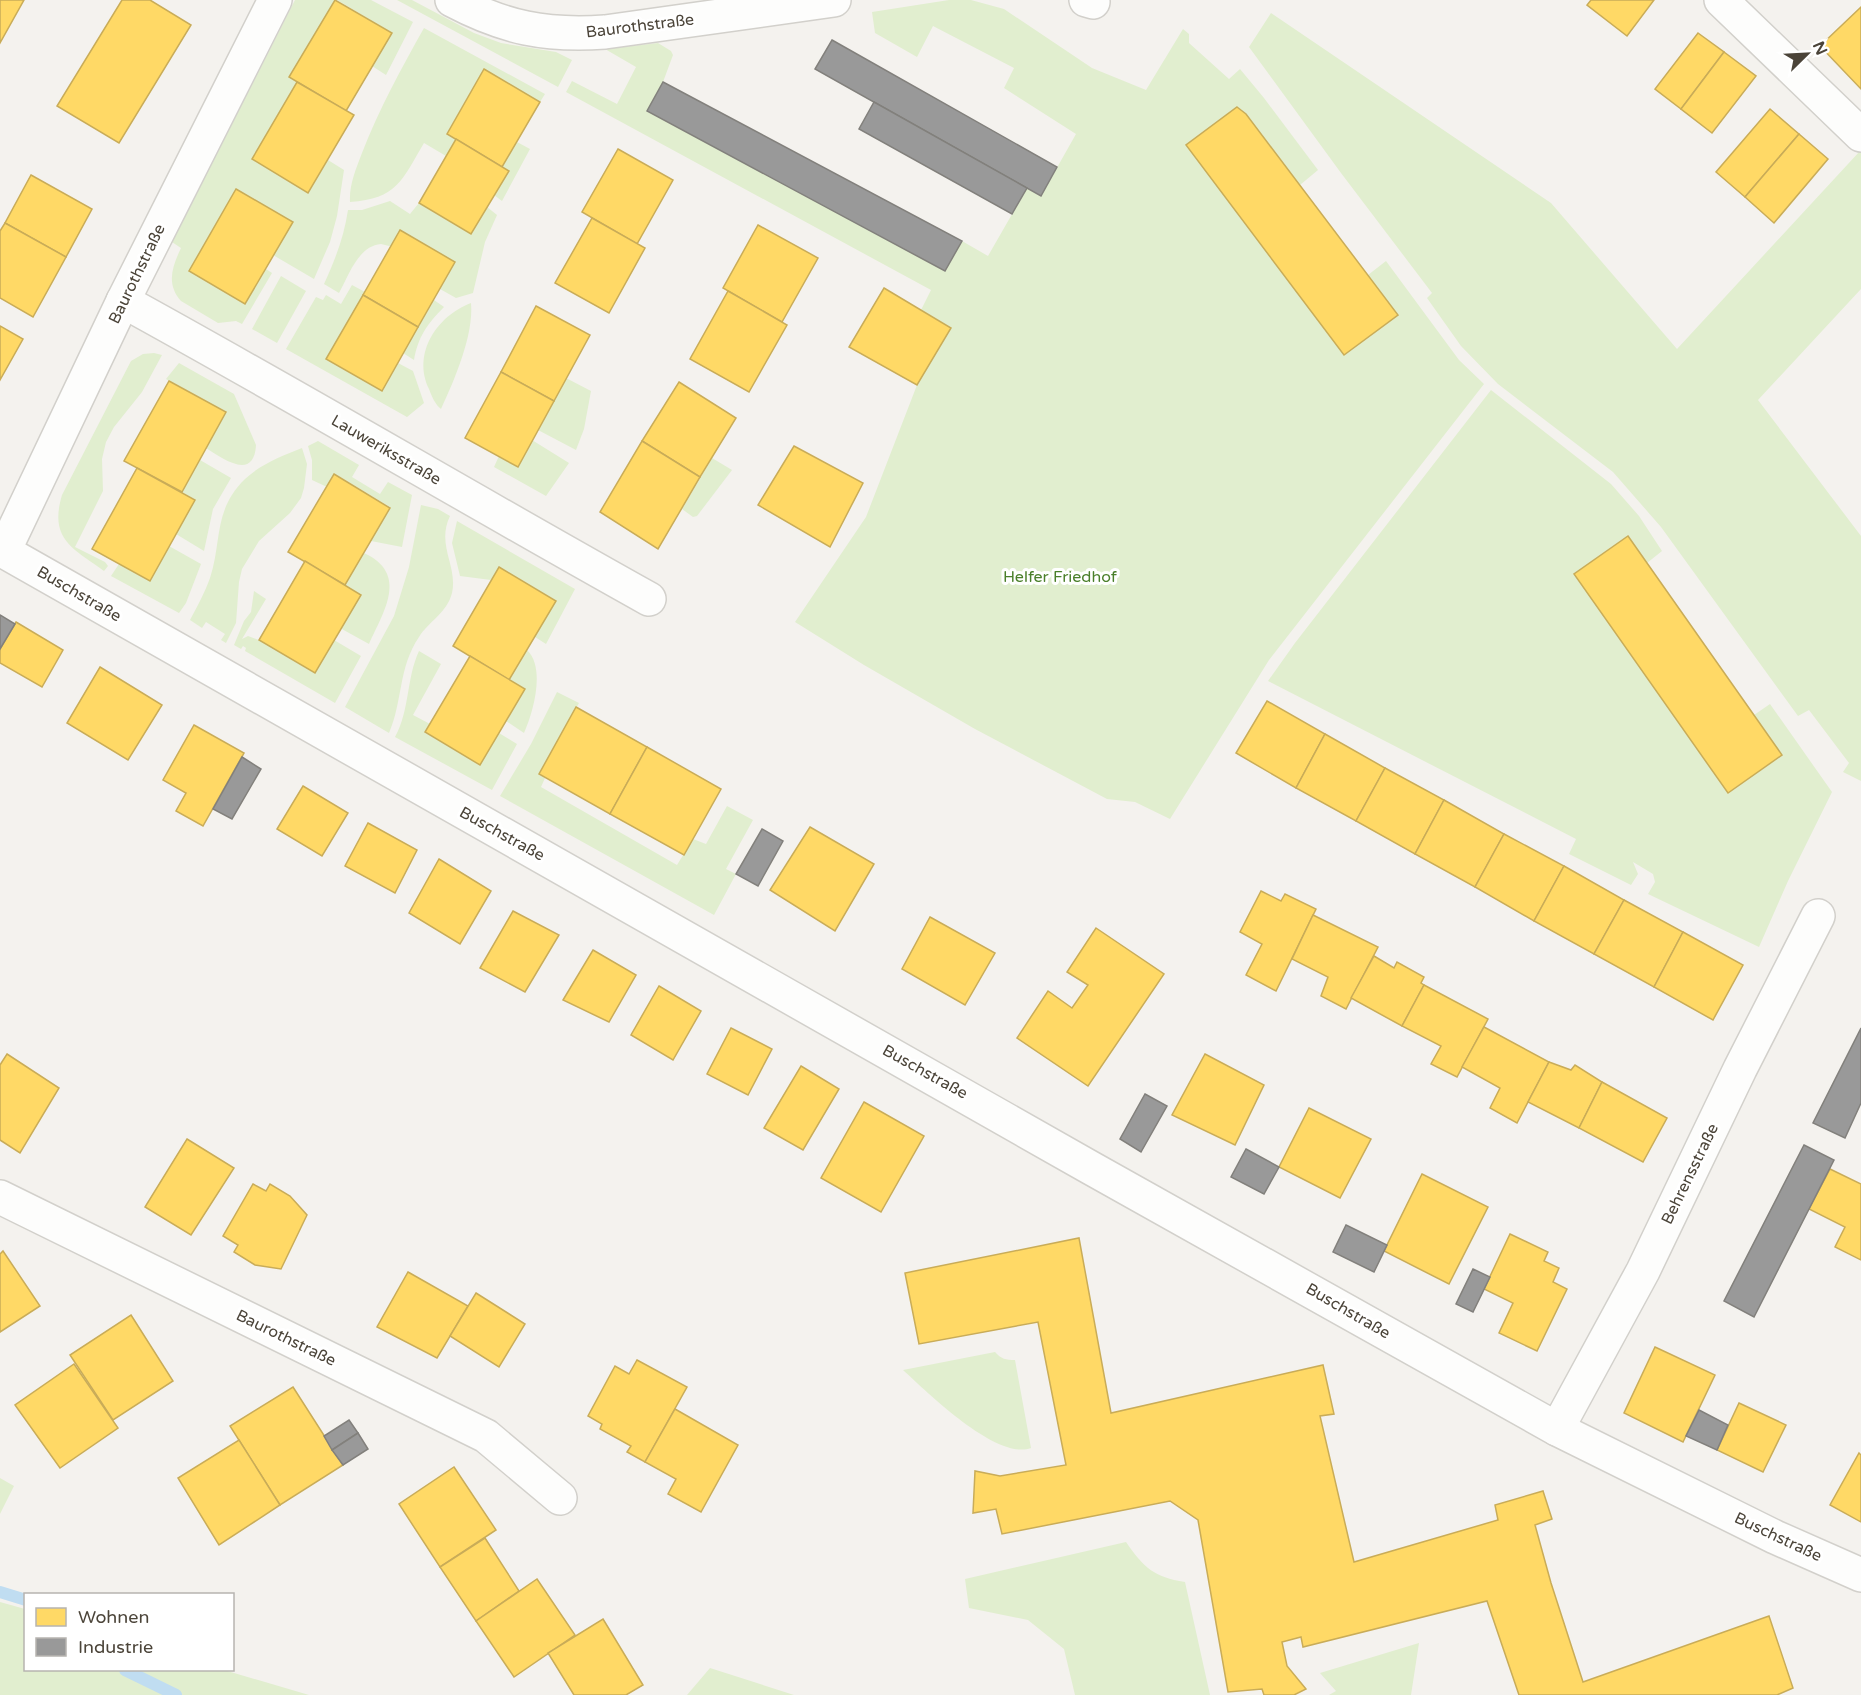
<svg xmlns="http://www.w3.org/2000/svg" width="1861" height="1695" viewBox="0 0 1861 1695" font-family="'Varela Round',sans-serif">
<rect width="100%" height="100%" fill="#f4f2ee"/>
<g fill="#e1eecf">
<path d="M 295,0 L 335,0 L 289,77 L 297,82 L 252,159 L 308,193 L 328,160 L 344,170 L 337,216 L 330,242 L 314,279 L 273,255 L 292,222 L 236,189 L 245,303 L 266,269 L 272,273 L 242,324 L 236,321 L 218,323 L 181,301 C 166,284 172,267 181,248 L 172,242 Z"/>
<path d="M 337,0 L 371,0 L 413,22 L 386,75 L 372,66 L 392,33 Z"/>
<path d="M 397,0 L 412,0 L 474,33 L 501,43 L 556,52 L 572,60 L 558,87 Z"/>
<path d="M 949,0 L 971,0 L 1004,9 L 1092,68 L 1146,90 L 1183,29 L 1189,34 L 1189,43 L 1229,79 L 1240,69 L 1264,98 L 1318,170 L 1300,185 L 1246,114 L 1237,107 L 1186,145 L 1344,355 L 1398,315 L 1368,275 L 1386,261 L 1459,360 L 1484,384 L 1269,660 L 1170,819 L 1135,802 L 1107,799 L 975,729 L 864,665 L 795,622 L 866,517 L 917,385 L 951,328 L 921,310 L 931,290 L 566,92 L 572,81 L 617,104 L 636,67 L 605,49 L 658,43 L 671,51 L 673,55 L 663,82 L 647,111 L 945,271 L 962,241 L 988,256 L 1027,188 L 1041,196 L 1076,134 L 1004,88 L 1014,68 L 933,26 L 917,57 L 875,33 L 872,12 Z"/>
<path d="M 1271,13 L 1551,203 L 1677,349 L 1860,151 L 1861,152 L 1861,289 L 1758,400 L 1861,536 L 1861,781 L 1843,772 L 1849,763 L 1809,710 L 1798,716 L 1661,527 L 1613,472 L 1498,384 L 1461,346 L 1427,298 L 1432,293 L 1341,173 L 1249,47 Z"/>
<path d="M 424,28 L 545,94 L 540,102 L 484,69 L 447,133 L 456,139 L 446,156 L 424,143 C 402,180 397,199 350,202 C 349,185 356,169 362,153 C 379,109 401,69 424,28 Z"/>
<path d="M 517,142 L 530,149 L 502,201 L 494,195 L 509,171 L 502,167 Z"/>
<path d="M 390,201 L 410,214 L 419,203 L 471,234 L 487,207 L 497,215 L 485,242 L 473,293 L 456,298 L 440,289 L 455,262 L 381,244 C 358,246 349,275 339,293 L 324,284 C 335,260 344,237 348,210 L 362,210 Z"/>
<path d="M 281,276 L 306,291 L 277,343 L 252,329 Z"/>
<path d="M 352,285 L 365,292 L 327,359 L 382,391 L 398,363 L 413,371 L 424,403 L 407,417 L 286,349 L 316,297 L 323,300 L 326,295 L 341,304 Z"/>
<path d="M 434,300 L 444,307 C 427,324 418,337 414,360 L 403,353 Z"/>
<path d="M 471,303 C 474,335 454,381 441,409 C 435,404 432,397 429,389 C 412,353 437,316 471,303 Z"/>
<path d="M 154,353 L 162,355 L 142,392 L 114,427 L 106,442 L 102,459 L 103,491 L 75,547 L 105,562 L 108,566 L 104,571 C 72,548 49,539 62,495 L 131,361 L 143,354 Z"/>
<path d="M 179,363 L 234,394 L 256,445 C 254,482 222,458 206,448 L 226,412 L 166,379 Z"/>
<path d="M 566,378 L 591,391 L 584,429 L 576,450 L 538,430 Z"/>
<path d="M 1491,390 L 1611,484 L 1639,516 L 1662,551 L 1647,563 L 1628,536 L 1574,574 L 1728,793 L 1782,755 L 1754,715 L 1770,704 L 1832,792 L 1788,881 L 1759,947 L 1648,894 L 1655,882 L 1653,874 L 1633,862 L 1638,874 L 1631,885 L 1569,854 L 1576,839 L 1268,681 L 1295,643 Z"/>
<path d="M 532,440 L 569,463 L 546,496 L 494,467 L 499,456 L 518,467 Z"/>
<path d="M 318,441 L 359,465 L 352,477 L 380,494 L 388,482 L 412,495 L 402,547 L 371,541 L 390,507 L 335,474 L 327,487 L 312,480 L 312,460 L 308,446 Z"/>
<path d="M 302,448 L 307,464 L 304,488 L 301,498 L 290,513 L 259,541 L 242,569 L 239,582 L 236,623 L 226,643 L 221,640 L 225,634 L 206,622 L 202,628 L 190,620 C 197,607 205,592 210,578 C 222,542 213,510 245,479 C 261,464 282,456 302,448 Z"/>
<path d="M 712,458 L 732,470 L 697,516 L 693,517 L 682,509 Z"/>
<path d="M 200,460 L 231,478 L 213,509 L 204,551 L 176,534 L 195,500 L 182,492 Z"/>
<path d="M 421,505 L 438,509 L 450,516 C 436,545 458,566 452,593 C 447,613 429,621 419,637 C 398,668 403,701 389,733 L 345,707 L 394,616 L 409,567 Z"/>
<path d="M 457,521 L 575,589 L 546,644 L 535,637 L 491,580 L 460,576 L 452,543 Z"/>
<path d="M 169,546 L 201,564 L 186,603 L 179,613 L 111,576 L 119,564 L 150,581 Z"/>
<path d="M 364,553 C 409,574 384,611 369,644 L 340,628 L 360,595 L 345,585 Z"/>
<path d="M 254,591 L 266,599 L 242,639 L 248,636 L 259,640 L 314,673 L 334,640 L 361,656 L 335,703 L 245,651 L 246,648 L 243,646 L 241,649 L 234,645 L 244,621 L 251,612 Z"/>
<path d="M 527,650 C 546,668 533,713 524,733 L 506,721 L 524,689 L 509,680 Z"/>
<path d="M 419,651 L 441,664 L 413,715 L 430,724 L 499,733 L 517,744 L 492,790 L 395,737 C 410,710 406,679 419,651 Z"/>
<path d="M 557,692 L 579,703 L 539,774 L 545,778 L 541,787 L 677,865 L 693,839 L 706,844 L 727,806 L 753,820 L 726,869 L 736,874 L 714,915 L 500,796 L 531,744 Z"/>
<path d="M 995,1352 C 1001,1359 1006,1360 1015,1360 L 1031,1448 C 997,1461 927,1392 903,1370 Z"/>
<path d="M 0,1478 L 14,1486 L 0,1514 Z"/>
<path d="M 1126,1542 C 1144,1568 1154,1577 1185,1582 L 1210,1695 L 1075,1695 L 1064,1649 L 1028,1620 L 969,1608 L 965,1579 Z"/>
<path d="M 0,1602 L 25,1609 L 26,1670 L 224,1670 L 309,1695 L 0,1695 Z"/>
<path d="M 1419,1643 L 1411,1695 L 1329,1695 L 1336,1691 L 1320,1673 Z"/>
<path d="M 710,1668 L 794,1695 L 687,1695 Z"/>
</g>
<g fill="#ffd966" stroke="#c9ac58" stroke-width="1.5">
<path d="M 0,0 L 24,0 L 0,43 Z"/>
<path d="M 122,0 L 150,0 L 191,25 L 119,143 L 57,106 Z"/>
<path d="M 335,0 L 392,33 L 346,111 L 289,77 Z"/>
<path d="M 1591,0 L 1654,0 L 1627,36 L 1587,5 Z"/>
<path d="M 1861,7 L 1861,89 L 1820,46 Z"/>
<path d="M 1698,33 L 1724,52 L 1681,109 L 1655,89 Z"/>
<path d="M 1724,52 L 1756,76 L 1712,133 L 1681,109 Z"/>
<path d="M 484,69 L 540,102 L 502,167 L 447,134 Z"/>
<path d="M 297,82 L 354,115 L 308,193 L 252,159 Z"/>
<path d="M 1237,107 L 1246,114 L 1398,315 L 1344,355 L 1186,145 Z"/>
<path d="M 1770,109 L 1799,134 L 1745,197 L 1716,172 Z"/>
<path d="M 1799,134 L 1828,159 L 1774,223 L 1745,197 Z"/>
<path d="M 456,139 L 509,171 L 471,234 L 419,203 Z"/>
<path d="M 618,149 L 673,180 L 637,244 L 582,212 Z"/>
<path d="M 31,175 L 92,209 L 66,257 L 5,223 Z"/>
<path d="M 236,189 L 293,222 L 245,304 L 189,271 Z"/>
<path d="M 592,218 L 645,248 L 609,313 L 555,283 Z"/>
<path d="M 5,223 L 66,257 L 33,317 L 0,298 L 0,231 Z"/>
<path d="M 758,225 L 818,258 L 782,322 L 723,288 Z"/>
<path d="M 400,230 L 455,262 L 418,327 L 363,295 Z"/>
<path d="M 884,288 L 951,328 L 917,385 L 849,347 Z"/>
<path d="M 728,291 L 787,325 L 749,392 L 690,359 Z"/>
<path d="M 363,295 L 418,327 L 382,391 L 326,359 Z"/>
<path d="M 536,306 L 590,335 L 554,401 L 501,372 Z"/>
<path d="M 0,326 L 23,339 L 0,380 Z"/>
<path d="M 501,372 L 554,401 L 518,467 L 465,438 Z"/>
<path d="M 169,381 L 226,412 L 182,492 L 124,461 Z"/>
<path d="M 679,382 L 736,418 L 700,477 L 642,441 Z"/>
<path d="M 642,441 L 700,477 L 658,549 L 600,512 Z"/>
<path d="M 794,446 L 863,483 L 830,547 L 758,505 Z"/>
<path d="M 137,468 L 195,500 L 150,581 L 92,549 Z"/>
<path d="M 334,474 L 390,508 L 345,585 L 288,552 Z"/>
<path d="M 1628,536 L 1782,755 L 1728,793 L 1574,574 Z"/>
<path d="M 305,561 L 361,595 L 315,673 L 259,640 Z"/>
<path d="M 499,567 L 556,601 L 509,680 L 453,646 Z"/>
<path d="M 16,622 L 63,650 L 42,687 L 0,663 L 0,649 Z"/>
<path d="M 470,656 L 525,689 L 480,765 L 425,732 Z"/>
<path d="M 100,667 L 162,705 L 128,760 L 67,723 Z"/>
<path d="M 1267,701 L 1325,734 L 1296,788 L 1236,753 Z"/>
<path d="M 576,707 L 647,747 L 610,814 L 539,774 Z"/>
<path d="M 194,725 L 244,753 L 203,826 L 176,811 L 186,793 L 163,780 Z"/>
<path d="M 1325,734 L 1385,768 L 1356,821 L 1296,788 Z"/>
<path d="M 647,747 L 721,789 L 684,855 L 610,814 Z"/>
<path d="M 1385,768 L 1444,800 L 1415,854 L 1356,821 Z"/>
<path d="M 303,786 L 348,813 L 322,856 L 277,829 Z"/>
<path d="M 1444,800 L 1504,834 L 1475,887 L 1415,854 Z"/>
<path d="M 368,823 L 417,850 L 395,893 L 345,866 Z"/>
<path d="M 810,827 L 874,864 L 835,931 L 770,890 Z"/>
<path d="M 1504,834 L 1564,866 L 1534,921 L 1475,887 Z"/>
<path d="M 439,859 L 491,891 L 460,944 L 409,913 Z"/>
<path d="M 1564,866 L 1624,900 L 1594,954 L 1534,921 Z"/>
<path d="M 1261,891 L 1281,901 L 1285,894 L 1316,909 L 1276,991 L 1246,975 L 1262,944 L 1240,932 Z"/>
<path d="M 1624,900 L 1683,932 L 1654,987 L 1594,954 Z"/>
<path d="M 513,911 L 559,935 L 525,992 L 480,968 Z"/>
<path d="M 1313,915 L 1378,947 L 1346,1009 L 1321,996 L 1328,977 L 1292,959 Z"/>
<path d="M 930,917 L 995,953 L 965,1005 L 902,969 Z"/>
<path d="M 1096,928 L 1164,974 L 1088,1086 L 1017,1038 L 1048,991 L 1072,1008 L 1088,985 L 1067,972 Z"/>
<path d="M 1683,932 L 1743,965 L 1713,1020 L 1654,987 Z"/>
<path d="M 593,950 L 636,975 L 609,1022 L 563,1000 Z"/>
<path d="M 1374,956 L 1394,968 L 1397,962 L 1424,977 L 1421,983 L 1424,985 L 1402,1026 L 1351,998 Z"/>
<path d="M 1424,985 L 1488,1019 L 1457,1077 L 1431,1064 L 1441,1046 L 1402,1026 Z"/>
<path d="M 659,986 L 701,1011 L 673,1060 L 631,1035 Z"/>
<path d="M 1484,1027 L 1549,1062 L 1517,1123 L 1490,1108 L 1500,1088 L 1462,1067 Z"/>
<path d="M 731,1028 L 772,1049 L 748,1095 L 707,1074 Z"/>
<path d="M 7,1054 L 59,1088 L 20,1153 L 0,1140 L 0,1065 Z"/>
<path d="M 1205,1054 L 1264,1085 L 1235,1145 L 1172,1115 Z"/>
<path d="M 1549,1062 L 1571,1070 L 1575,1065 L 1602,1082 L 1579,1128 L 1528,1102 Z"/>
<path d="M 801,1066 L 839,1089 L 803,1150 L 764,1128 Z"/>
<path d="M 1602,1082 L 1667,1118 L 1643,1162 L 1579,1128 Z"/>
<path d="M 864,1102 L 924,1136 L 881,1212 L 821,1178 Z"/>
<path d="M 1309,1108 L 1371,1139 L 1340,1198 L 1279,1167 Z"/>
<path d="M 187,1139 L 234,1168 L 191,1235 L 145,1207 Z"/>
<path d="M 1830,1169 L 1861,1184 L 1861,1260 L 1835,1247 L 1845,1227 L 1809,1209 Z"/>
<path d="M 1422,1174 L 1488,1207 L 1449,1284 L 1384,1251 Z"/>
<path d="M 253,1184 L 266,1191 L 270,1184 L 290,1196 L 307,1215 L 281,1269 L 255,1265 L 234,1252 L 238,1245 L 223,1236 Z"/>
<path d="M 1510,1234 L 1548,1252 L 1544,1261 L 1559,1268 L 1553,1282 L 1567,1289 L 1537,1351 L 1499,1333 L 1513,1303 L 1484,1289 Z"/>
<path d="M 1079,1238 L 1111,1413 L 1323,1365 L 1334,1414 L 1320,1416 L 1354,1562 L 1498,1520 L 1495,1505 L 1543,1491 L 1552,1519 L 1535,1525 L 1551,1583 L 1583,1682 L 1769,1616 L 1793,1688 L 1777,1695 L 1519,1695 L 1487,1601 L 1303,1647 L 1301,1637 L 1282,1642 L 1287,1666 L 1306,1689 L 1294,1695 L 1264,1695 L 1262,1689 L 1228,1692 L 1198,1520 L 1170,1501 L 1002,1534 L 996,1509 L 973,1513 L 975,1471 L 1000,1476 L 1066,1465 L 1038,1322 L 919,1344 L 905,1273 Z"/>
<path d="M 3,1251 L 40,1306 L 0,1332 L 0,1254 Z"/>
<path d="M 408,1272 L 468,1306 L 437,1358 L 377,1327 Z"/>
<path d="M 476,1293 L 525,1324 L 499,1367 L 450,1336 Z"/>
<path d="M 131,1315 L 173,1381 L 113,1420 L 70,1355 Z"/>
<path d="M 1655,1347 L 1715,1375 L 1683,1442 L 1624,1413 Z"/>
<path d="M 637,1360 L 687,1387 L 645,1462 L 627,1452 L 631,1446 L 600,1429 L 602,1424 L 588,1416 L 615,1366 L 629,1374 Z"/>
<path d="M 74,1364 L 118,1428 L 60,1468 L 15,1405 Z"/>
<path d="M 293,1387 L 343,1465 L 280,1505 L 230,1426 Z"/>
<path d="M 1739,1403 L 1786,1425 L 1763,1472 L 1717,1450 Z"/>
<path d="M 675,1409 L 738,1445 L 701,1512 L 668,1494 L 676,1479 L 645,1462 Z"/>
<path d="M 239,1440 L 280,1505 L 219,1545 L 178,1478 Z"/>
<path d="M 1859,1453 L 1861,1455 L 1861,1522 L 1830,1505 Z"/>
<path d="M 454,1467 L 496,1530 L 440,1567 L 399,1504 Z"/>
<path d="M 485,1538 L 519,1591 L 476,1621 L 440,1567 Z"/>
<path d="M 537,1579 L 575,1635 L 514,1677 L 476,1621 Z"/>
<path d="M 603,1619 L 643,1685 L 626,1695 L 574,1695 L 548,1653 Z"/>
</g>
<g fill="#999" stroke="#82807c" stroke-width="1.5">
<path d="M 832,40 L 1057,167 L 1041,196 L 815,69 Z"/>
<path d="M 663,82 L 962,241 L 945,271 L 647,111 Z"/>
<path d="M 874,102 L 1027,188 L 1012,214 L 859,129 Z"/>
<path d="M 0,615 L 15,624 L 0,649 Z"/>
<path d="M 242,757 L 261,769 L 232,819 L 213,809 Z"/>
<path d="M 762,829 L 783,841 L 758,886 L 736,874 Z"/>
<path d="M 1861,1028 L 1861,1103 L 1845,1138 L 1813,1123 Z"/>
<path d="M 1145,1094 L 1167,1106 L 1141,1152 L 1120,1139 Z"/>
<path d="M 1804,1145 L 1834,1160 L 1754,1317 L 1724,1301 Z"/>
<path d="M 1246,1149 L 1279,1167 L 1264,1194 L 1231,1177 Z"/>
<path d="M 1346,1225 L 1387,1245 L 1374,1272 L 1333,1252 Z"/>
<path d="M 1473,1269 L 1490,1277 L 1473,1312 L 1456,1304 Z"/>
<path d="M 1699,1410 L 1728,1425 L 1717,1450 L 1686,1436 Z"/>
<path d="M 349,1420 L 358,1433 L 332,1450 L 324,1436 Z"/>
<path d="M 358,1433 L 368,1449 L 343,1465 L 332,1450 Z"/>
</g>
<g fill="none" stroke-linecap="round" stroke-linejoin="round">
<g stroke="#c0ddf1" stroke-width="12">
<path d="M 0,1592 L 26,1600"/>
<path d="M 125,1670 L 176,1695"/>
</g>
<g stroke="#d2d0cb" stroke-width="36">
<g id="minor">
<path d="M 452,0 C 505,28 545,36 605,32 L 834,0"/>
<path d="M 1086,0 L 1093,2"/>
<path d="M 1721,0 L 1861,135"/>
<path d="M 123,301 C 300,398 473,501 649,599"/>
<path d="M 0,549 L 1091,1168 L 1557,1429 L 1775,1537 L 1861,1575"/>
<path d="M 4,551 L 123,301 L 275,0"/>
<path d="M 0,1197 L 486,1436 L 560,1498"/>
<path d="M 1557,1429 L 1643,1271 L 1740,1069 L 1818,916"/>
</g>
</g>
<use href="#minor" stroke="#fdfdfc" stroke-width="33"/>
</g>
<g text-anchor="middle" dominant-baseline="central" stroke-width="6" stroke-linejoin="round" paint-order="stroke">
<g font-size="16" fill="#4b4439" stroke="#fff">
<text transform="translate(640 26) rotate(-7)">Baurothstraße</text>
<text transform="translate(137 274) rotate(-64)">Baurothstraße</text>
<text transform="translate(386 450) rotate(30)">Lauweriksstraße</text>
<text transform="translate(79 594) rotate(30)">Buschstraße</text>
<text transform="translate(502 834) rotate(29)">Buschstraße</text>
<text transform="translate(925 1072) rotate(29)">Buschstraße</text>
<text transform="translate(1690 1174) rotate(-64)">Behrensstraße</text>
<text transform="translate(1348 1311) rotate(30)">Buschstraße</text>
<text transform="translate(286 1338) rotate(26)">Baurothstraße</text>
<text transform="translate(1778 1537) rotate(25)">Buschstraße</text>
</g>
<g font-size="16" fill="#4a7f2a" stroke="#fff">
<text x="1060" y="577">Helfer Friedhof</text>
</g>
</g>
<rect x="24" y="1593" width="210" height="78" fill="#ffffff" stroke="#b7b4b0" stroke-width="1.5"/>
<rect x="36" y="1608" width="30" height="18" fill="#ffd966" stroke="#b7b4b0" stroke-width="1.5"/>
<text x="78" y="1623" font-size="18" fill="#4b4439">Wohnen</text>
<rect x="36" y="1638" width="30" height="18" fill="#999999" stroke="#b7b4b0" stroke-width="1.5"/>
<text x="78" y="1653" font-size="18" fill="#4b4439">Industrie</text>
<g transform="translate(1807 54) rotate(66)" stroke="#ffffff" stroke-width="4.5" paint-order="stroke">
<path d="M0-4.5L10 22L0 15L-10 22Z" fill="#4b4439"/>
<text y="-9" font-size="16" font-weight="bold" text-anchor="middle" fill="#4b4439">N</text>
</g>
</svg>
